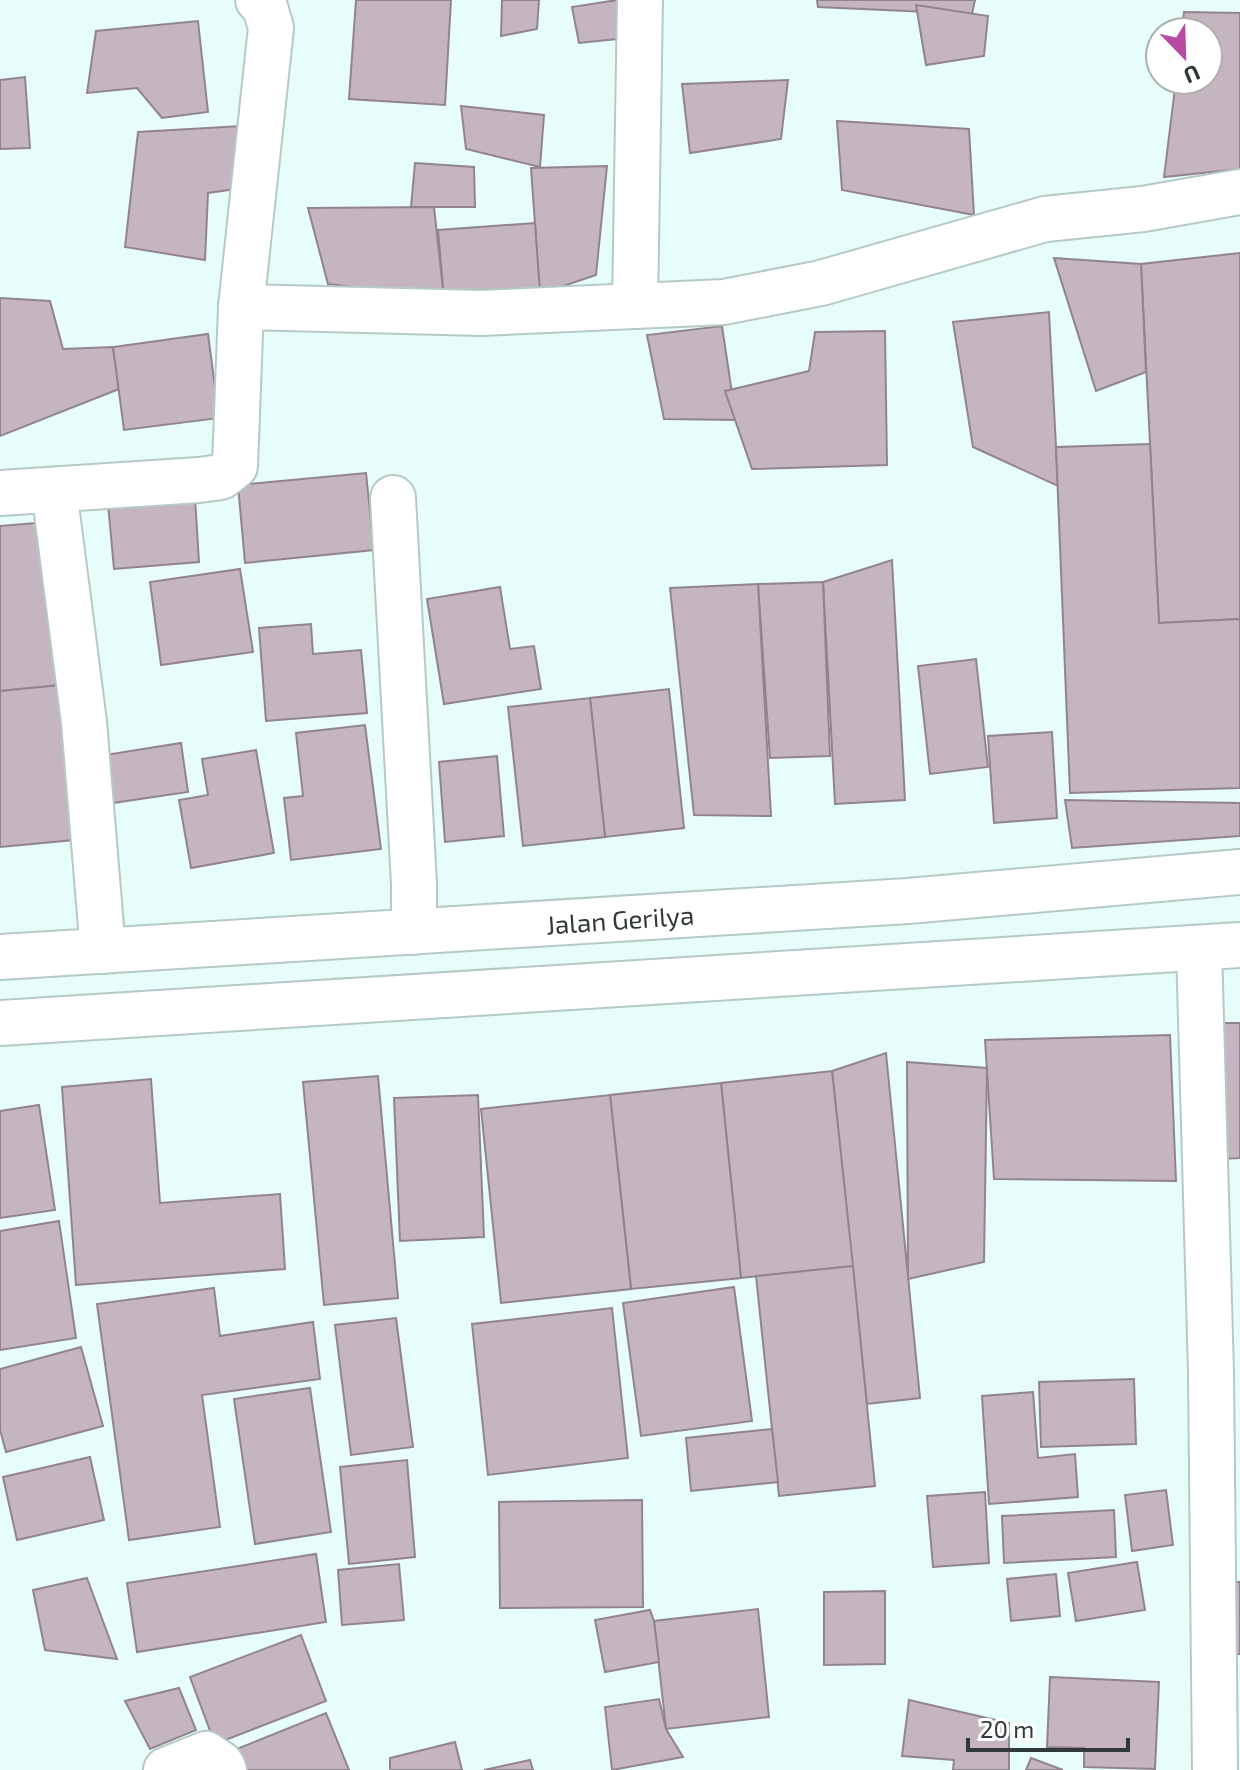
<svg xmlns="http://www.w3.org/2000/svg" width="1240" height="1770" viewBox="0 0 1240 1770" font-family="'Exo 2',sans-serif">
<rect width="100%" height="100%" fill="#e7fdfa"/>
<g fill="#c4b5c0" stroke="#92848e" stroke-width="2">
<path d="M 356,0 L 451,0 L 445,105 L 349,99 Z"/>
<path d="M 502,0 L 539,0 L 537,29 L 501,36 Z"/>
<path d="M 617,0 L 617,39 L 579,43 L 572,7 Z"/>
<path d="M 817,0 L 975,0 L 972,14 L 818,7 Z"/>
<path d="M 916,5 L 988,16 L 984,56 L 926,65 Z"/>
<path d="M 1184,12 L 1240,13 L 1240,169 L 1164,177 L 1176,80 L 1208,80 L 1208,32 L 1182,32 Z"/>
<path d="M 198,21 L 208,112 L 162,118 L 137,88 L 87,93 L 96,31 Z"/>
<path d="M 25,77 L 30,148 L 0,149 L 0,80 Z"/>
<path d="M 788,80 L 781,139 L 690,153 L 682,84 Z"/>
<path d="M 461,106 L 544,115 L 540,167 L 466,149 Z"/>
<path d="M 837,121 L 969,129 L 974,215 L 842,190 Z"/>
<path d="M 241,126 L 244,188 L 208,193 L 205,260 L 125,247 L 138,132 Z"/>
<path d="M 415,163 L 474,167 L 475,207 L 411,207 Z"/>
<path d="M 607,166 L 596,275 L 540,294 L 531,168 Z"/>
<path d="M 434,207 L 444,298 L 328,284 L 308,208 Z"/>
<path d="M 535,223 L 540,294 L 444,298 L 438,230 Z"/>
<path d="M 1240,253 L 1240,619 L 1159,623 L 1141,264 Z"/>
<path d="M 1054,258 L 1141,264 L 1146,372 L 1096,391 Z"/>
<path d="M 0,298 L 50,301 L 63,349 L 113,347 L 119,389 L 0,436 Z"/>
<path d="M 1049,312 L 1058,486 L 973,447 L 953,322 Z"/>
<path d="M 722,326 L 736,420 L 664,419 L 647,335 Z"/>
<path d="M 885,331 L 887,465 L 752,469 L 725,391 L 809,371 L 815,332 Z"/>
<path d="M 208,334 L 219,418 L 124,430 L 113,347 Z"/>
<path d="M 1150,444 L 1159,623 L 1240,619 L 1240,788 L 1070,793 L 1056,447 Z"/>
<path d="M 366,473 L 374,550 L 245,563 L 238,485 Z"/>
<path d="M 195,498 L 199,562 L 114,569 L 108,504 Z"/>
<path d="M 48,522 L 61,685 L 0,691 L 0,526 Z"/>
<path d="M 892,560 L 905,800 L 835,804 L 823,582 Z"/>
<path d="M 240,569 L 253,652 L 161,665 L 150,582 Z"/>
<path d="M 823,582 L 830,756 L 770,758 L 758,584 Z"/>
<path d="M 758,584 L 771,816 L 694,815 L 670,588 Z"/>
<path d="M 500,587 L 510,649 L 534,646 L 541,689 L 444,704 L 427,599 Z"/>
<path d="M 311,624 L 313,654 L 361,650 L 367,713 L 266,721 L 259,628 Z"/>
<path d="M 976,659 L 988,767 L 930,774 L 918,666 Z"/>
<path d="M 61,685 L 74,840 L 0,847 L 0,691 Z"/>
<path d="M 669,689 L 684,828 L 605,837 L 590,698 Z"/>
<path d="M 590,698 L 605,837 L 523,846 L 508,707 Z"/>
<path d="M 365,725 L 381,849 L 291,860 L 284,798 L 303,796 L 296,733 Z"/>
<path d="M 1052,732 L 1057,818 L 994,823 L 988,736 Z"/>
<path d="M 181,743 L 188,792 L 106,804 L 99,756 Z"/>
<path d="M 256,750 L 274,853 L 191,868 L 179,800 L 208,795 L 202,759 Z"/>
<path d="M 497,756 L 504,836 L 445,842 L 439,762 Z"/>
<path d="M 1065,800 L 1240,803 L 1240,836 L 1072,848 Z"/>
<path d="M 1205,1023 L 1240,1023 L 1240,1158 L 1223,1159 Z"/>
<path d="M 1170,1035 L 1176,1181 L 994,1179 L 985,1040 Z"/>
<path d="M 886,1053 L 920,1398 L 867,1404 L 832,1071 Z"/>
<path d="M 907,1062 L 987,1068 L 984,1262 L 908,1279 Z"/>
<path d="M 832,1071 L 853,1266 L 741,1278 L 721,1083 Z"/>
<path d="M 378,1076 L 398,1298 L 324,1305 L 303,1082 Z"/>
<path d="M 151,1079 L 160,1203 L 280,1194 L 285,1269 L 76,1285 L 62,1087 Z"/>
<path d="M 721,1083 L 741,1278 L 631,1289 L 610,1095 Z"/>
<path d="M 478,1095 L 484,1237 L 400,1241 L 394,1098 Z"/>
<path d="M 610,1095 L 631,1289 L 501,1303 L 481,1109 Z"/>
<path d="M 39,1105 L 55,1210 L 0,1218 L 0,1111 Z"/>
<path d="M 59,1221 L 76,1338 L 0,1350 L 0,1231 Z"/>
<path d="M 853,1266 L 875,1486 L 779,1496 L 756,1276 Z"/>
<path d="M 734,1287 L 752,1421 L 641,1436 L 623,1303 Z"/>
<path d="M 214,1288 L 220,1336 L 313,1322 L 320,1379 L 202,1395 L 220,1527 L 129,1540 L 97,1304 Z"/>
<path d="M 612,1308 L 628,1458 L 488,1475 L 472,1324 Z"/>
<path d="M 396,1318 L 413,1447 L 351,1455 L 335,1325 Z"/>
<path d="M 81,1347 L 103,1426 L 6,1452 L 0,1430 L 0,1369 Z"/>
<path d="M 1134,1379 L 1136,1444 L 1041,1447 L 1039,1382 Z"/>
<path d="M 310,1388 L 331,1532 L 255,1544 L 234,1399 Z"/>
<path d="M 1033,1392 L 1038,1458 L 1075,1454 L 1078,1497 L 989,1504 L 982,1396 Z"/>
<path d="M 772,1429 L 778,1482 L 691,1491 L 686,1438 Z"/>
<path d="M 90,1457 L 104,1520 L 17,1540 L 3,1477 Z"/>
<path d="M 407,1460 L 415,1557 L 349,1564 L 340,1467 Z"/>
<path d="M 1166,1490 L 1173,1545 L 1132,1551 L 1125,1495 Z"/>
<path d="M 985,1492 L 989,1563 L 933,1567 L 927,1496 Z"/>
<path d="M 642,1500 L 643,1607 L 500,1608 L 499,1502 Z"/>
<path d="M 1114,1510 L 1116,1557 L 1004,1563 L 1002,1516 Z"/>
<path d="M 316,1554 L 326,1622 L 137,1652 L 127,1583 Z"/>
<path d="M 1137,1562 L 1145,1610 L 1076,1621 L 1068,1573 Z"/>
<path d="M 399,1564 L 404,1620 L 342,1625 L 338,1570 Z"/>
<path d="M 1056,1574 L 1060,1616 L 1011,1621 L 1007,1579 Z"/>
<path d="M 87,1578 L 117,1659 L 45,1650 L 33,1590 Z"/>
<path d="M 1232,1582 L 1240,1582 L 1240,1654 L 1230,1654 Z"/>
<path d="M 885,1591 L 885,1664 L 824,1665 L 824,1592 Z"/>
<path d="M 758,1609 L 769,1717 L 666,1729 L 654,1621 Z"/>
<path d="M 650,1610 L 654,1621 L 659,1662 L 605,1672 L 595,1620 Z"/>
<path d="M 301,1635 L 326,1701 L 215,1744 L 190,1677 Z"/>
<path d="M 1050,1677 L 1159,1682 L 1155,1769 L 1084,1767 L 1084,1748 L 1047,1747 Z"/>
<path d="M 179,1688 L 196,1730 L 150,1749 L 125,1701 Z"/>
<path d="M 659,1699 L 666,1729 L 683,1757 L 612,1770 L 605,1707 Z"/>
<path d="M 909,1700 L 1009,1723 L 1009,1770 L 953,1770 L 954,1760 L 902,1756 Z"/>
<path d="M 326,1713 L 349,1770 L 228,1770 L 222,1755 Z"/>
<path d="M 455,1742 L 462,1770 L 390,1770 L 390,1758 Z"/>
<path d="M 1031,1758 L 1063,1770 L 1026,1770 Z"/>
<path d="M 530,1760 L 533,1770 L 484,1770 Z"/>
</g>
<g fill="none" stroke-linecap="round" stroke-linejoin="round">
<g stroke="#b5cac7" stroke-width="48">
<g id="minor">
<path d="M 635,306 L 640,0"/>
<path d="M 241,307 L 481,313 L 724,302 L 821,283 L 1045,219 L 1143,209 L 1240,192"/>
<path d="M 54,490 L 84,722 L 103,951"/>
<path d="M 0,493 L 199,480 L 221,477 L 235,466 L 241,307 L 271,28 L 265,7 L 258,0"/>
<path d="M 393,498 L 414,884 L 414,932"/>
<path d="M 1199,948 L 1211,1372 L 1215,1770"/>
<path d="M 166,1770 L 206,1754 L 221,1764 L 224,1770"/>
</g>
</g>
<g stroke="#b5cac7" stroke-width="48">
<g id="trunk">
<path d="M 0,957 L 908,901 L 1240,872"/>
<path d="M 0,1023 L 1240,945"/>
</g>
</g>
<use href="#minor" stroke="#fff" stroke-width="44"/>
<use href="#trunk" stroke="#fff" stroke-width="44"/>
</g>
<g text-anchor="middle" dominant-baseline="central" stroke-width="7" stroke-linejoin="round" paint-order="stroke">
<g font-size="26" fill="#323a39" stroke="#fff">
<text transform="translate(620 919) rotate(-4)">Jalan Gerilya</text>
</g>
</g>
<g transform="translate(1184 56) rotate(157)"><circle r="38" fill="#ffffff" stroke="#adb0b0" stroke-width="2"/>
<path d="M0-6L14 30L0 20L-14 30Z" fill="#ba49a4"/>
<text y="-12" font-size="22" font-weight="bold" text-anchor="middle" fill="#323a39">U</text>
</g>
<path d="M968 1738v12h160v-12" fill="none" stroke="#323a39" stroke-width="4"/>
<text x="980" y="1738" font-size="24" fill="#323a39" stroke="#ffffff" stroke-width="6" paint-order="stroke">20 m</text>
</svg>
